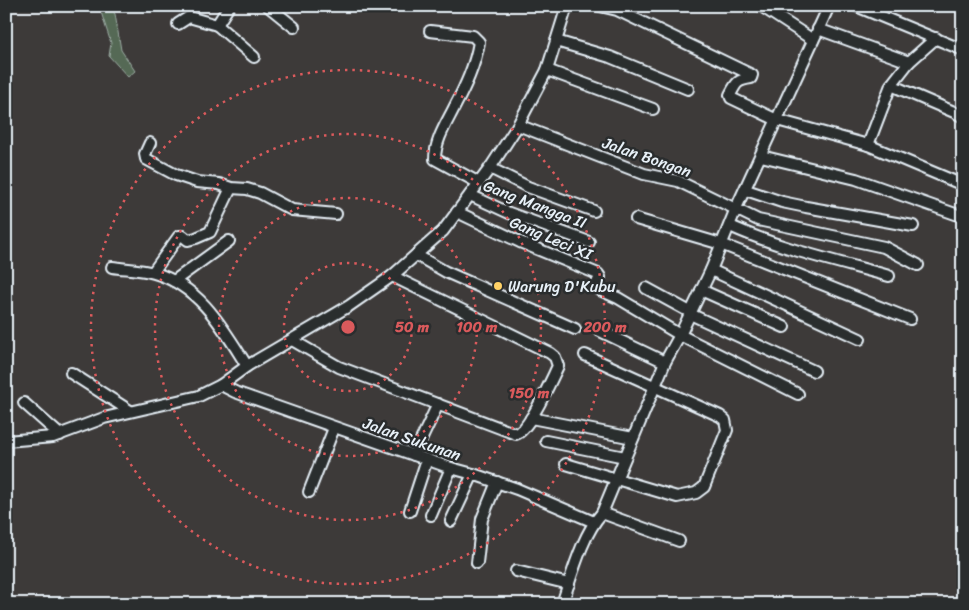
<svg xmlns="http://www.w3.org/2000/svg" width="969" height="610" viewBox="0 0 969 610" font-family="Sriracha,sans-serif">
<rect width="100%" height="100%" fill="#3d3a39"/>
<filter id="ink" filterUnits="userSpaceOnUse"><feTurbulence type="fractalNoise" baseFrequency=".02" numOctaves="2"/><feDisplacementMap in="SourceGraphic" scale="10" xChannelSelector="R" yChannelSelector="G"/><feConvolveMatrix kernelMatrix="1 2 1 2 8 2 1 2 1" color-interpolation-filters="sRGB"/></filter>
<g filter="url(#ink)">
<path fill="#556954" stroke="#9eada6" d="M 99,6 L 110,6 L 115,14 L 121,50 L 135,71 L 128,77 L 109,56 L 111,43 Z"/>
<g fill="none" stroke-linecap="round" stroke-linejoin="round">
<g stroke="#e8f1f8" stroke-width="14">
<g id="minor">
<path d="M 268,6 L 294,27"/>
<path d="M 600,6 L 617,10 L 752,75 L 751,78 C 737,80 736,83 730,95 L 731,98 L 777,120 L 868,145 L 963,185"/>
<path d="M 761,6 L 813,40"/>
<path d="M 856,6 L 963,50"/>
<path d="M 178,24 L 189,17 L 217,25 L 229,6"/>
<path d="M 217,25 L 254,57"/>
<path d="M 818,29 L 909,62"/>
<path d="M 430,31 L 473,36 L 479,42 C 475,66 465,87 454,108 C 446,124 435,141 435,159 L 479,183"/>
<path d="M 556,41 L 610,57 L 688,89"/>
<path d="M 547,70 L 653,109"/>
<path d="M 891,85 L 954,112 L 963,117"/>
<path d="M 518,125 L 644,174 L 678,181 L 758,220 L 884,247 L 918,265"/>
<path d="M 150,143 L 145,154 L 146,159 L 176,175 L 197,182 L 219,184 L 231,188 L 247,189 L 260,193 L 292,210 L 336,214"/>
<path d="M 868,145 L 891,85 L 909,62 L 936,38"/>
<path d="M 761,156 L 856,179 L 961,216"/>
<path d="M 490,168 L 528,187 L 594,211"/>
<path d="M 746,190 L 782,202 L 806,207 L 913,226"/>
<path d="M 470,195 L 509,213 L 589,242"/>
<path d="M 457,212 L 520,242 L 598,274 L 600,277 L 596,285 L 600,290 L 618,298 L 680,335 L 798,394"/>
<path d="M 636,219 L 721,244 L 910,319"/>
<path d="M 730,226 C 781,249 835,261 889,276"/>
<path d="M 416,255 L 446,272 L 575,329"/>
<path d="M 112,267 C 125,269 140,269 154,273 C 200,286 223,328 247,366"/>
<path d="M 711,270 L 860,339"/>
<path d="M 153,272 L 179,236 L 183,236 L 188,240 L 196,238 L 210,232 L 231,188"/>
<path d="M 174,281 L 229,241"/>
<path d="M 646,288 L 690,312"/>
<path d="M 701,290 L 784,327"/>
<path d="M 690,314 L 814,371"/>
<path d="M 600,331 L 665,362"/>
<path d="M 292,340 L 339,367 L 516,434 C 529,431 551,380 558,366 L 555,357 L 550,353 L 392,276"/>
<path d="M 71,373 L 130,411"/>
<path d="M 221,385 L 235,392 L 451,468 L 473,474 L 517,489 L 594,522"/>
<path d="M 24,403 L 60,435"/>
<path d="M 531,418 L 633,438"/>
<path d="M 6,441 L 53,437 L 104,418 L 199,396 L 221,385 L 247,366 L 349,306 L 392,276 L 443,231 L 490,168 L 518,125 L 547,70 L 567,6"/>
<path d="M 546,441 L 625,457"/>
<path d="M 414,455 L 438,404"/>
<path d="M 566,464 L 677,497 L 696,493 L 704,487 L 727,430 L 725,420 L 720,416 L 585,355"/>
<path d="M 309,492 L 334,428"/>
<path d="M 410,511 L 427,459"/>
<path d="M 602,513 L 679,541"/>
<path d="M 431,515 L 451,468"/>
<path d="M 451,521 L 473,474"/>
<path d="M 477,563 L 482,519 L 497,482"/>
<path d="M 516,571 L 569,584"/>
<path d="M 562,604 C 572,575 582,535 602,513 L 665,362 L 680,335 L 711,270 L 737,206 L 829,6"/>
</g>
</g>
<use href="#minor" stroke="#2a2d2e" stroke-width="10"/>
</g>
</g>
<g fill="none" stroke="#da5a5c" stroke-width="2.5" stroke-dasharray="2.5 5">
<circle cx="348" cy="327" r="64"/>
<circle cx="348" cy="327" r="129"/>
<circle cx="348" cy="327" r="193"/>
<circle cx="348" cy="327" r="257"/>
</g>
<circle fill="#ffd166" stroke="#2a2d2e" stroke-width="2" cx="498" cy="286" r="5"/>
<g text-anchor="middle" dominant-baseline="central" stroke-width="5" stroke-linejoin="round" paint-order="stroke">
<g font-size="16" fill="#e8f1f8" stroke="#2a2d2e">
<text transform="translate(647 157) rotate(19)">Jalan Bongan</text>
<text transform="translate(535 204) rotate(21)">Gang Mangga II</text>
<text transform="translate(551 238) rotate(23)">Gang Leci XI</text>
<text transform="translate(412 439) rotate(19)">Jalan Sukunan</text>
</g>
<g font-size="16" fill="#e8f1f8" stroke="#2a2d2e" text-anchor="start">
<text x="508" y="286">Warung D'Kubu</text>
</g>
</g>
<circle cx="348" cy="327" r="8" fill="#da5a5c" stroke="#2a2d2e" stroke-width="2.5"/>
<g font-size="15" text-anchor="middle" font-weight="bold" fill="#da5a5c" stroke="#2a2d2e" stroke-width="5" stroke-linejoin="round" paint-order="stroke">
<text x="412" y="332">50 m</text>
<text x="477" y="332">100 m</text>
<text x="605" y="332">200 m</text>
<text x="529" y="398">150 m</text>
</g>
<rect width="969" height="610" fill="none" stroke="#2a2d2e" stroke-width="25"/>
<rect x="12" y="12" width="944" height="585" fill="none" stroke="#e8f1f8" stroke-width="2" filter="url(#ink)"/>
</svg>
